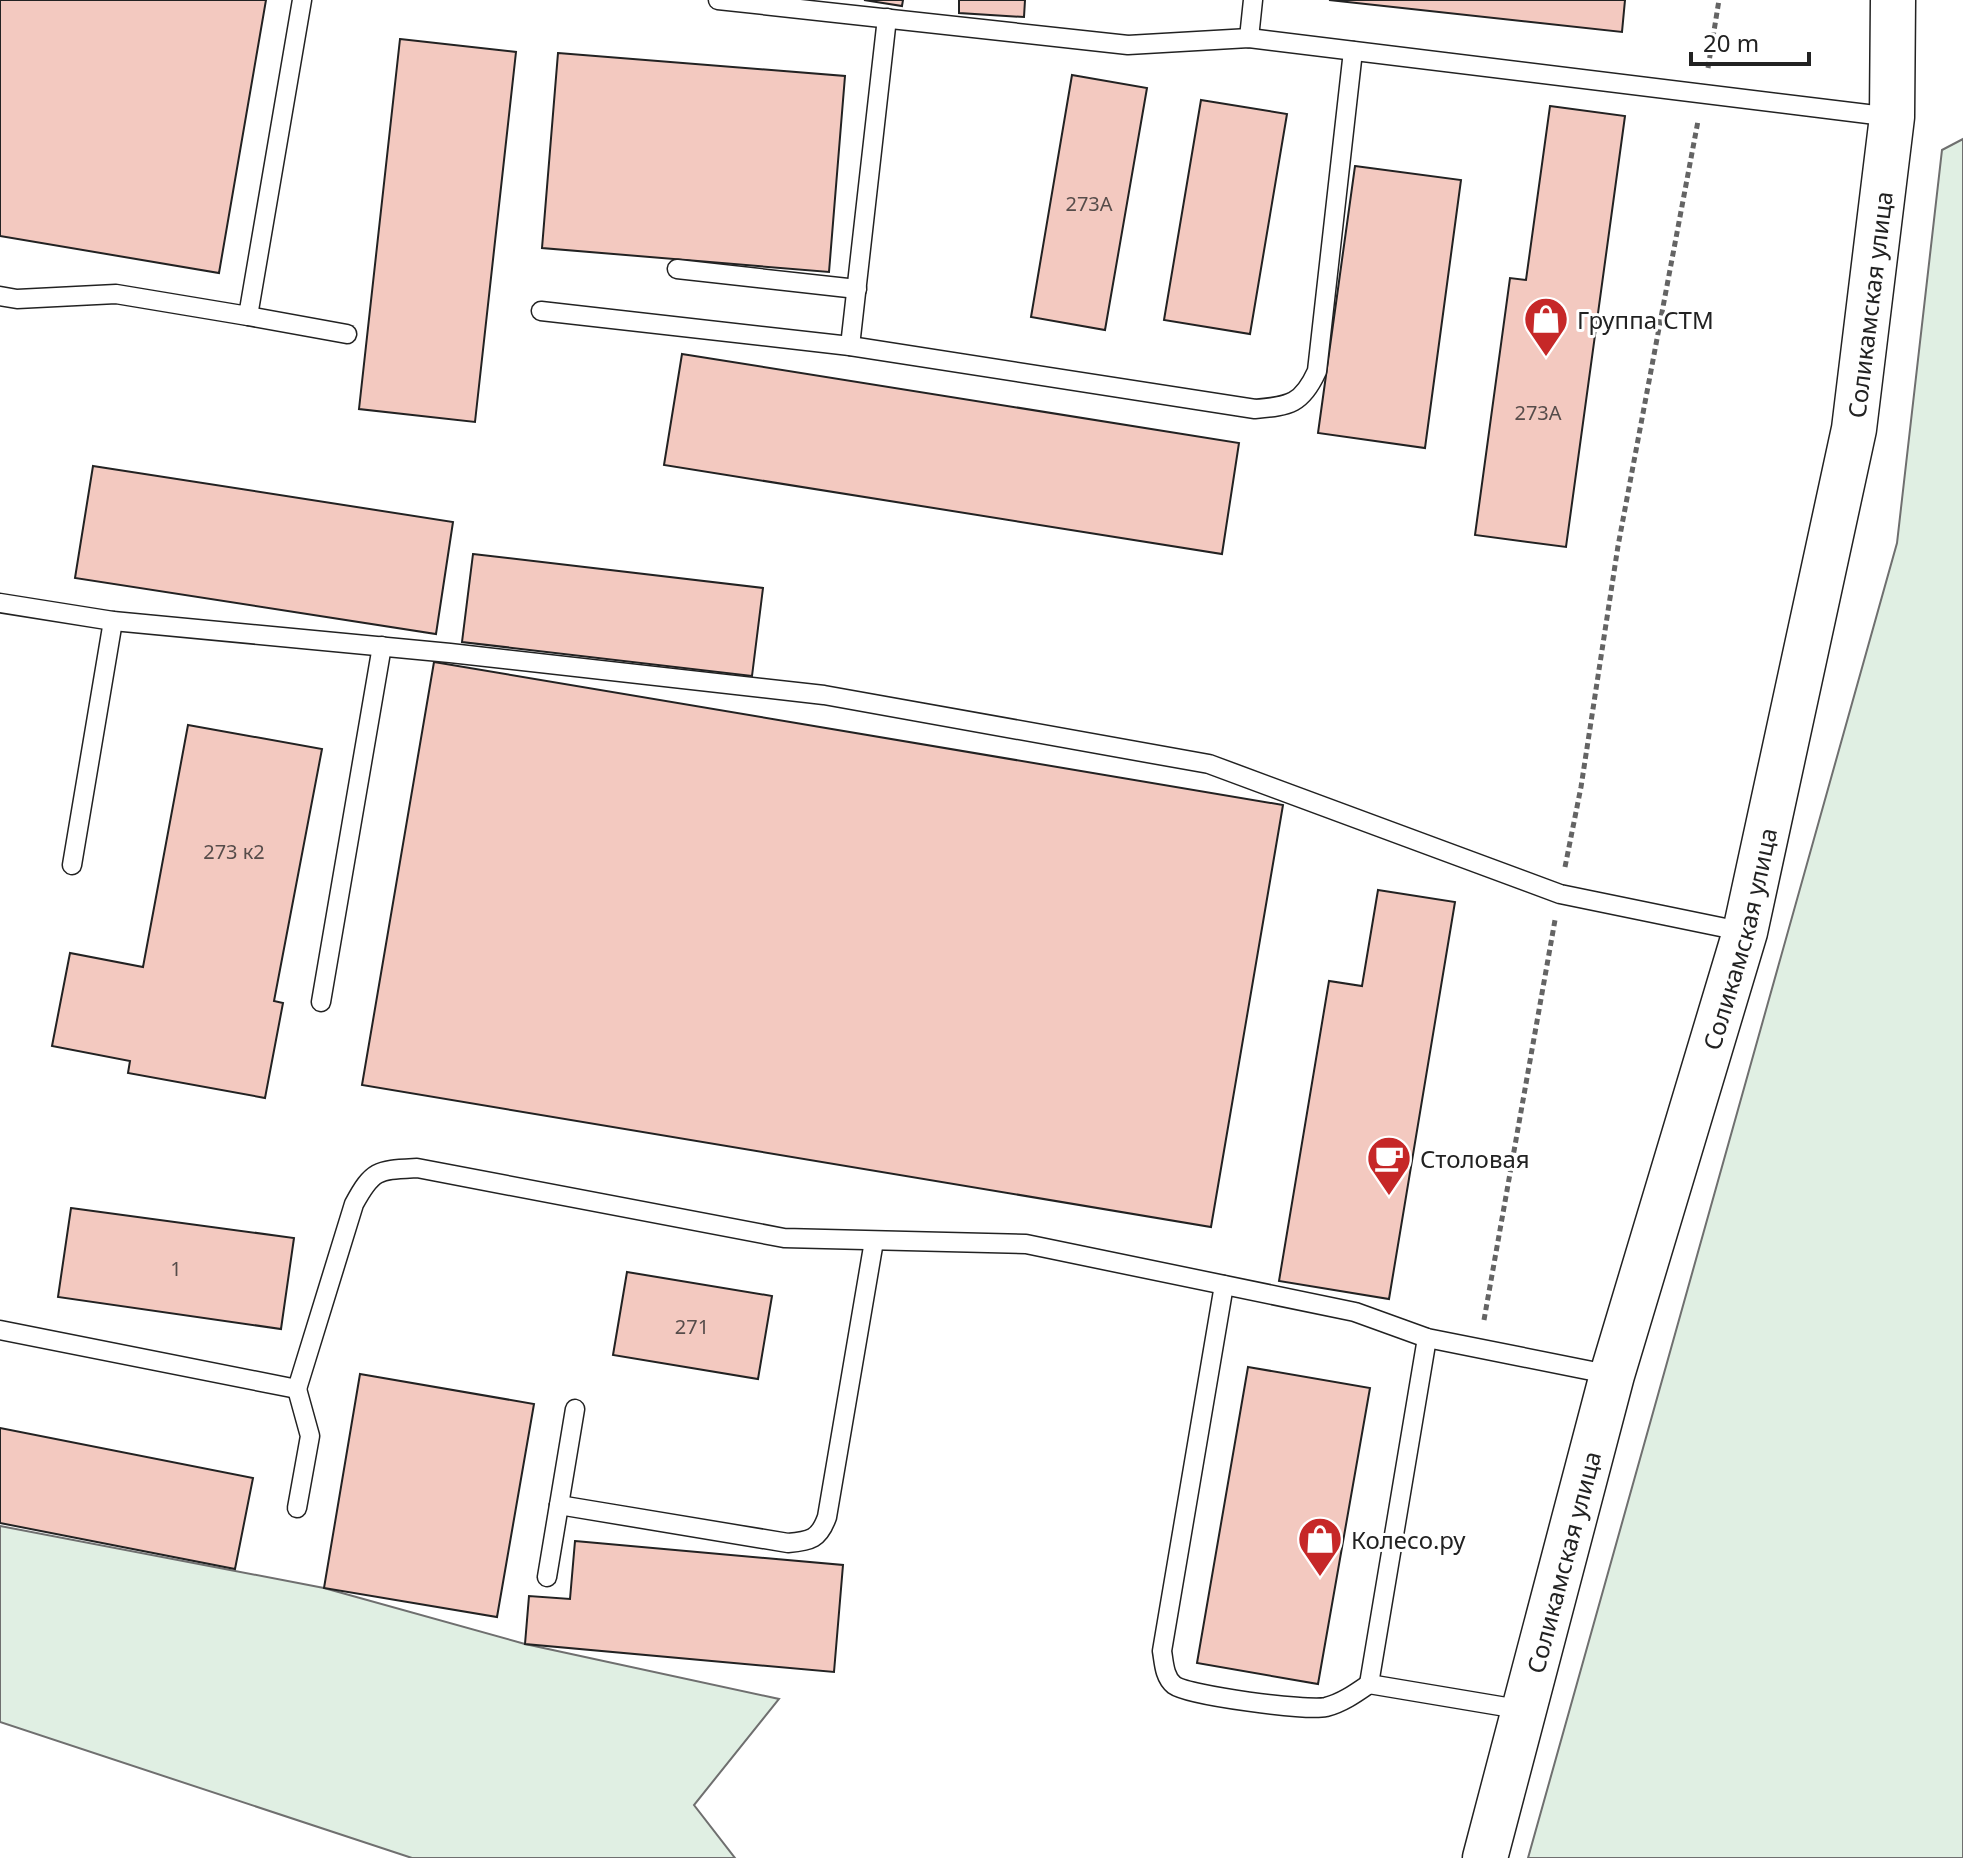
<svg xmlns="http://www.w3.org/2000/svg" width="1963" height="1858" viewBox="0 0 1963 1858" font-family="'Noto Sans',sans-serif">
<rect width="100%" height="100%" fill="#fff"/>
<g fill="#e0efe3" stroke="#6f6f6f" stroke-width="2">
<path d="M 1963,139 L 1963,1858 L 1528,1858 L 1897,543 L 1942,150 Z"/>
<path d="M 0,1526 L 324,1588 L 525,1644 L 779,1699 L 694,1805 L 735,1858 L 412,1858 L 0,1722 Z"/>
</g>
<g fill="#f3c9c0" stroke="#222" stroke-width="2">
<path d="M 0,0 L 266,0 L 219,273 L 0,236 Z"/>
<path d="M 864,0 L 903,0 L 902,6 Z"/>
<path d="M 959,0 L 1025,0 L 1024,17 L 959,13 Z"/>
<path d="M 1329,0 L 1625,0 L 1622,32 Z"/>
<path d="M 400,39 L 516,52 L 475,422 L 359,409 Z"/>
<path d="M 558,53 L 845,76 L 829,272 L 542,248 Z"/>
<path d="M 1072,75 L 1147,88 L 1105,330 L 1031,317 Z"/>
<path d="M 1201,100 L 1287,114 L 1250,334 L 1164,320 Z"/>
<path d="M 1550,106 L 1625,116 L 1566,547 L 1475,535 L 1510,278 L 1526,280 Z"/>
<path d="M 1355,166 L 1461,180 L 1425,448 L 1318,433 Z"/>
<path d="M 682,354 L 1239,443 L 1222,554 L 664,465 Z"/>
<path d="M 93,466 L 453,522 L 436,634 L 75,578 Z"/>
<path d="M 473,554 L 763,588 L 752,676 L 462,642 Z"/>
<path d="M 434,662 L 1283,805 L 1211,1227 L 362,1085 Z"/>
<path d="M 188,725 L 322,749 L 274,1001 L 283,1003 L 265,1098 L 128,1073 L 130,1061 L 52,1046 L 70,953 L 143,967 Z"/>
<path d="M 1378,890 L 1455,902 L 1389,1299 L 1279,1281 L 1329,981 L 1362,986 Z"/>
<path d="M 71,1208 L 294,1238 L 281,1329 L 58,1297 Z"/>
<path d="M 627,1272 L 772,1296 L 758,1379 L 613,1355 Z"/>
<path d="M 1248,1367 L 1370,1388 L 1318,1684 L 1197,1663 Z"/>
<path d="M 360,1374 L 534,1404 L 497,1617 L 324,1588 Z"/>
<path d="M 0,1428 L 253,1478 L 235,1569 L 0,1523 Z"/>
<path d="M 575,1541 L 843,1565 L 834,1672 L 525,1644 L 529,1596 L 570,1599 Z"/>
</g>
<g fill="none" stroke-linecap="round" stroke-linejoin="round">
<g stroke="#222" stroke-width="21">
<g id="lane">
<path d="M 718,0 L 1128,45 L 1249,38 L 1892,117"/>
<path d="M 1249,38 L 1253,0"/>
<path d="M 677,269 L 857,289"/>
<path d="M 0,296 L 17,299 L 116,294 L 248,316 L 302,0"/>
<path d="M 541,311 L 850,346 L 1255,409 C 1290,406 1302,404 1317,371 L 1353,51"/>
<path d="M 248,316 L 347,334"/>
<path d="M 850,346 L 887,18"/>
<path d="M 0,603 L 113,621 L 450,653 L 824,695 L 1209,764 L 1560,894 L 1745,932"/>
<path d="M 72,865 L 113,621"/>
<path d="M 321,1002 L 382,646"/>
<path d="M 1224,1285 L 1162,1651 C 1164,1662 1164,1677 1174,1685 C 1189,1696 1307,1711 1326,1707 C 1342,1703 1356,1693 1369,1684"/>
<path d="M 0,1330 L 297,1389 L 354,1204 C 373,1169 378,1170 417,1168 L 784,1238 L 1026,1244 L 1355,1312 L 1427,1338 L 1612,1375"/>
<path d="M 1427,1338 L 1369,1684 L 1524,1710"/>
<path d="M 297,1389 L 310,1436 L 297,1508"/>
<path d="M 575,1409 L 559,1505 L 788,1543 C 811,1541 819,1539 827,1517 L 874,1241"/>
<path d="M 547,1577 L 559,1505"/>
</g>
</g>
<g stroke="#222" stroke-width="47">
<g id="primary">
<path id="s1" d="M 1485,1858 L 1612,1375 L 1745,932 L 1854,429 L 1892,117 L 1893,0"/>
</g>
</g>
<g stroke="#646464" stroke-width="5" stroke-dasharray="6 4" stroke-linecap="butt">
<path d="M 1708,68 L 1719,0"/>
<path d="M 1565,867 L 1581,787 L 1618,546 L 1698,121"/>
<path d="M 1484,1320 L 1555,920"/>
</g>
<use href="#lane" stroke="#fff" stroke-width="18"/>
<use href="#primary" stroke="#fff" stroke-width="44"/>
</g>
<defs>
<g id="shop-pin" transform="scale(2.3)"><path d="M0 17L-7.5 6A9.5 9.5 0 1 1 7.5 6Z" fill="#c62828" stroke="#fff"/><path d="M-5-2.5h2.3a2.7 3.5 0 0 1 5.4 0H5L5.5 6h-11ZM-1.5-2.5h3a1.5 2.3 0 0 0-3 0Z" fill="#fff"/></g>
<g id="cafe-pin" transform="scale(2.3)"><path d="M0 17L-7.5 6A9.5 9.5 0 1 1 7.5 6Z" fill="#c62828" stroke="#fff"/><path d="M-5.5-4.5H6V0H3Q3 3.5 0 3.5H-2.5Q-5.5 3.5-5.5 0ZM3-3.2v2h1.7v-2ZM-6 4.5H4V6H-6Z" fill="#fff"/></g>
</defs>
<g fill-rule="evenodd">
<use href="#shop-pin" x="1546" y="319"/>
<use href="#cafe-pin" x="1389" y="1158"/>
<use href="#shop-pin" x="1320" y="1539"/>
</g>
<g text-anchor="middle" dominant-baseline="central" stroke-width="6" stroke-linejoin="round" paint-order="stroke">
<g font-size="20" fill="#564c4a">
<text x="1089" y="203">273А</text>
<text x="1538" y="412">273А</text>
<text x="234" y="851">273 к2</text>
<text x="176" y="1268">1</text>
<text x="692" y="1326">271</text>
</g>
<g font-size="24" fill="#222" stroke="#fff">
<text stroke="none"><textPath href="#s1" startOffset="1602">Соликамская улица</textPath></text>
<text stroke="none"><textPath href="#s1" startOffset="954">Соликамская улица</textPath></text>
<text stroke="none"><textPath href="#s1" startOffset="306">Соликамская улица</textPath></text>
</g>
<g font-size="24" fill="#222" stroke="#fff" text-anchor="start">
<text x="1577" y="319">Группа СТМ</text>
<text x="1420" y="1158">Столовая</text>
<text x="1351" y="1539">Колесо.ру</text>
</g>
</g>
<path d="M1691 52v12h118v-12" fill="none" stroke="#222222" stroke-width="4"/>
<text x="1703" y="52" font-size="24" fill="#222222" stroke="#ffffff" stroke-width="6" paint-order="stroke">20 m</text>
</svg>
